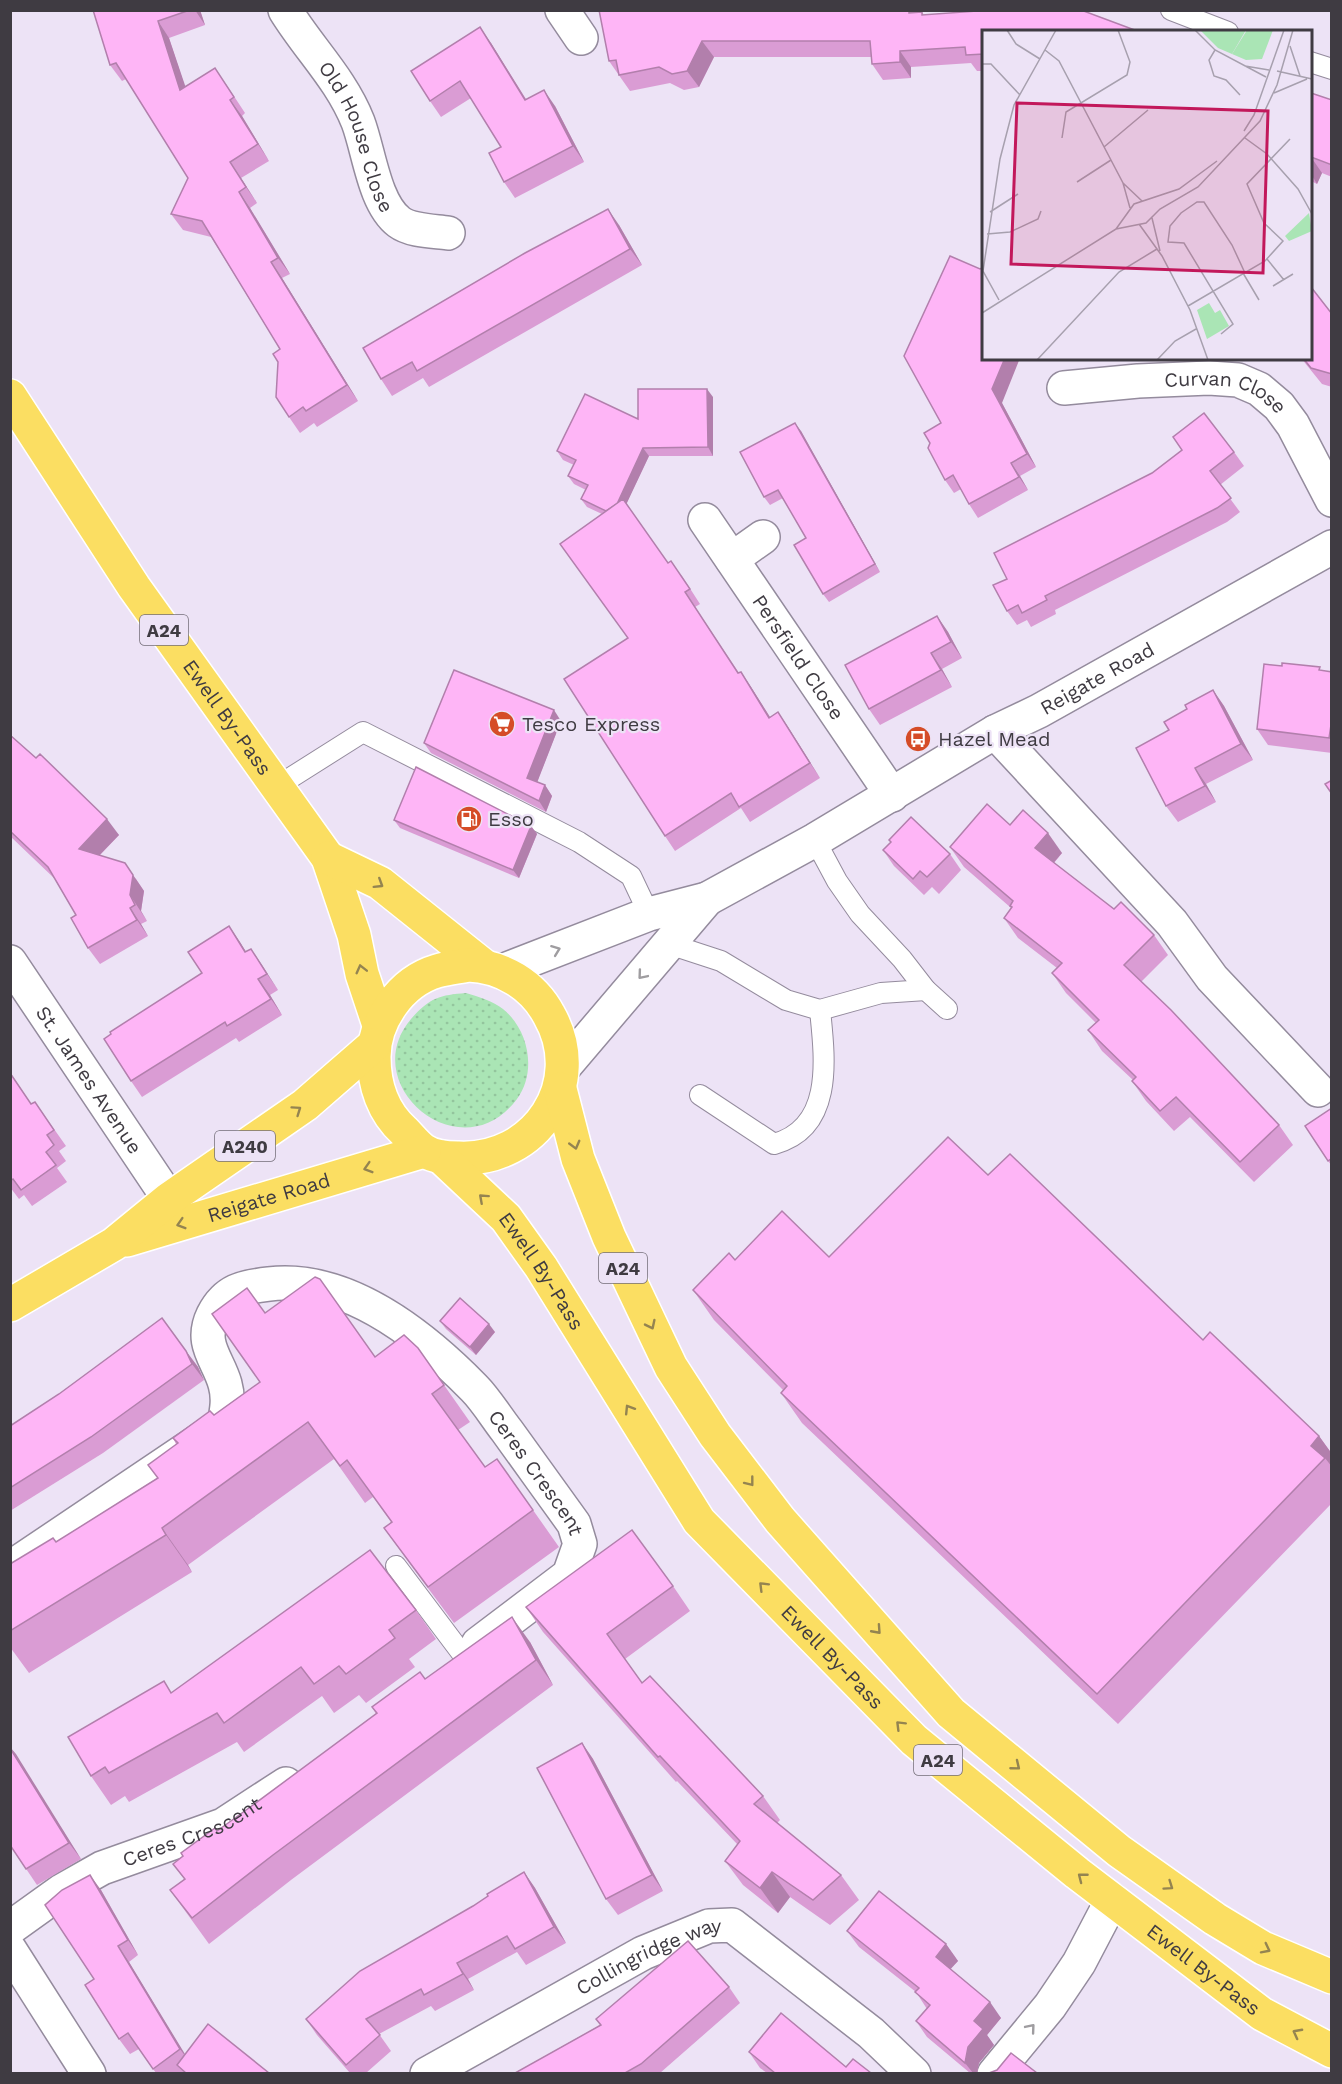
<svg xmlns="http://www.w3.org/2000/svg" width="1342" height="2084" viewBox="0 0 1342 2084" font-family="'Work Sans',sans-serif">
<defs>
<pattern id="grass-dots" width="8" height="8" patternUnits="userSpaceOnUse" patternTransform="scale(1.5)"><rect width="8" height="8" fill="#aae5b5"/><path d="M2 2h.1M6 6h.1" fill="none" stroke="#93c59d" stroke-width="1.8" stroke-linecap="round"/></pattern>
</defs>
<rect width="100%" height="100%" fill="#ede3f6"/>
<path fill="url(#grass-dots)" d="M 466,993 C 479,997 493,1001 503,1009 C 529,1030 537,1072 517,1099 C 461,1174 355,1085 411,1019 C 429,998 440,995 466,993 Z"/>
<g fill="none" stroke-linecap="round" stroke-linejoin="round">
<g stroke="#948b9d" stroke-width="22">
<g id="service">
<path d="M 1171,10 L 1228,32"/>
<path d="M 1310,62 L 1332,69"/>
<path d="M 276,787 L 363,732 L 579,842 L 631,876 L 649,914"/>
<path d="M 815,840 L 837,881 L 860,914 L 902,959 L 926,990 L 947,1009"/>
<path d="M 669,944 L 721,961 L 786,1000 L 820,1010 L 881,993 L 926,990"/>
<path d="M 700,1095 L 774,1144 C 834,1128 825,1059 820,1010"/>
<path d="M 396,1566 L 463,1655"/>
</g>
</g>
<g stroke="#948b9d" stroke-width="36">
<g id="minor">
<path id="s1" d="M 285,10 C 309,49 341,79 358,122 C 369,151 374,203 399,222 C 411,231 433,231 448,233"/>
<path d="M 562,10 L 581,38"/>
<path id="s2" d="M 1064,388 L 1138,381 L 1209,378 L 1238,380 L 1259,389 L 1279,406 L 1293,425 L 1332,500"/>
<path id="s3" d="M 705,520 L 892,795"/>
<path d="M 732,559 L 763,537"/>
<path d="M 995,732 L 1172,923 L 1212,978 L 1318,1090"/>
<path id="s4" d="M 10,962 L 169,1199"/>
<path id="s5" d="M 502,971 L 649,914 L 707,899 L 815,840 L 995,732 L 1039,711 L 1332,547"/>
<path d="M 564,1067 L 707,899"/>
<path id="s6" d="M 10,1568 L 224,1424 C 227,1410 229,1398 225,1384 C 218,1359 199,1344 213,1315 C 226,1290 242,1287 269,1284 C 347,1275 422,1335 474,1388 C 486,1400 496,1417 507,1431 C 529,1462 552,1493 574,1524 L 580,1544 L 569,1575 L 478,1644"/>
<path id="s7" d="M 10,1928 L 63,1890 L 102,1868 L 223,1825 L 286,1784"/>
<path d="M 10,1950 L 89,2074"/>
<path id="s8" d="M 427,2074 L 643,1953 L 709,1926 L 732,1925 L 871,2033 L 914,2074"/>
<path d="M 994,2074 L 1050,2006 L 1079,1963 L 1112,1900"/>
</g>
</g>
<g stroke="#fff" stroke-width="36">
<g id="trunk">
<path id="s9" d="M 10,396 L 134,587 L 328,858 L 354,935 L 362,974 L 379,1025"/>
<path d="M 328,858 L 380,883 L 484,966"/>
<path d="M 468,965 C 502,966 533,985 549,1015 C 588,1083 536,1162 458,1158 C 447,1158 433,1157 423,1150 C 416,1145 410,1137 404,1131 C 383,1112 374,1085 374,1057 C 374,1021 400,982 437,971 C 447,968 458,967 468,965 Z"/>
<path d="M 560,1089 L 578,1159 L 609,1237 L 671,1367 L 715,1435 L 780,1520 L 951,1713 L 1119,1851 L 1215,1919 L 1263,1948 L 1332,1977"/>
<path id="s10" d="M 441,1157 L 506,1218 L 541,1267 L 699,1521 L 914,1740 L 1077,1873 L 1262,2014 L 1332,2051"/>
<path id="s11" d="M 127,1240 L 424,1151"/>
<path d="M 10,1305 L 114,1244 L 169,1199 L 305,1105 L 374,1045"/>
</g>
</g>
<use href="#service" stroke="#fff" stroke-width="20"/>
<use href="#minor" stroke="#fff" stroke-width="33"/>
<use href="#trunk" stroke="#fbde62" stroke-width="33"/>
</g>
<g fill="#da9cd4">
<path d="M 93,10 L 200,10 L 205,25 L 169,38 L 185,87 L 226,84 L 245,113 L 242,116 L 269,161 L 241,178 L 257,203 L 250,208 L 290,274 L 282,278 L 358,401 L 317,427 L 314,423 L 300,433 L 289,417 L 280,349 L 211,237 L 183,230 L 171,214 L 188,178 L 126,79 L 122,81 L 110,65 Z"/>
<path d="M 599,10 L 919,10 L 919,12 L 922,12 L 924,15 L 984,32 L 984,71 L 977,71 L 971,63 L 911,67 L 911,78 L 883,80 L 872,64 L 871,57 L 714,57 L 699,87 L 684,90 L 670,83 L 630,91 L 609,61 Z"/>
<path d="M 491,43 L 526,99 L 555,106 L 584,162 L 515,198 L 504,182 L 501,147 L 471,98 L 441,117 L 430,101 Z"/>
<path d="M 1311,93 L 1332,100 L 1332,177 L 1322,173 L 1317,184 L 1311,181 Z"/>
<path d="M 619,225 L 642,265 L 429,387 L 423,378 L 392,396 L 381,379 Z"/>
<path d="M 1332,314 L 1332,387 L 1322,384 L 1301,358 L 1311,358 Z"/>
<path d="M 713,397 L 713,456 L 649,456 L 626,504 L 668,563 L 682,576 L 700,604 L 695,607 L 739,673 L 741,672 L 751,687 L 770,717 L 778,712 L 788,727 L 820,778 L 750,822 L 741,808 L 675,851 L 665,836 L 628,638 L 602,514 L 587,507 L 581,499 L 586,490 L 574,484 L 568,476 L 574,465 L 563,460 L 557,451 L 638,419 Z"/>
<path d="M 1002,403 L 1036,467 L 1020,476 L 1028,490 L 978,518 L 969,504 L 961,489 L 954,493 L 945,480 Z"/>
<path d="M 801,431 L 880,572 L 829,602 L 823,594 L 806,538 L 783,498 L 770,505 L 764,497 Z"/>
<path d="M 1234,452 L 1244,466 L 1220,485 L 1240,512 L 1227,522 L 1055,610 L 1056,614 L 1031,627 L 1027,620 L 1017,625 L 1007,611 L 1007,579 Z"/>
<path d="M 937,616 L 948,632 L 962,658 L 942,669 L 952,687 L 880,725 L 869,709 Z"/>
<path d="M 1322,671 L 1332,672 L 1332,753 L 1268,745 L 1257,729 Z"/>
<path d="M 1213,690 L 1224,706 L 1253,760 L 1206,784 L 1216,802 L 1178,822 L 1166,806 L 1169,730 L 1187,709 Z"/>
<path d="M 561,721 L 537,782 L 545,785 L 552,796 L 546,812 L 431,753 L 424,743 Z"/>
<path d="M 10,735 L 119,835 L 100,855 L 136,879 L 144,891 L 141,911 L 147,921 L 141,924 L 148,936 L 100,964 L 88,948 L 76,915 L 55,879 L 10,836 Z"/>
<path d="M 394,820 L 531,826 L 537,834 L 519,878 L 400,828 Z"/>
<path d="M 1010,825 L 1062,853 L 1054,863 L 1114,909 L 1154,935 L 1168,955 L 1141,982 L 1279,1125 L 1293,1145 L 1254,1182 L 1190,1117 L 1174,1131 L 1146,1101 L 1132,1081 L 1133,1080 L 1102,1051 L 1088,1030 L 1096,1023 L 1066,993 L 1052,973 L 1057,968 L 1018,938 L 1004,918 L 1011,908 L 1010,907 L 964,867 L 950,847 Z"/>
<path d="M 883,850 L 950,854 L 961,870 L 939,894 L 932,887 L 924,895 L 894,866 Z"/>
<path d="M 229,926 L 246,952 L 251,949 L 278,990 L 270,995 L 282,1015 L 239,1042 L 236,1038 L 142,1097 L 131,1081 L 202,973 Z"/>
<path d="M 10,1072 L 31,1104 L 35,1102 L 66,1146 L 59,1151 L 66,1161 L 57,1168 L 67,1182 L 32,1206 L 24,1195 L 19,1199 L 10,1187 Z"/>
<path d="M 1332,1108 L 1332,1166 L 1328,1161 Z"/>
<path d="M 988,1175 L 1203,1340 L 1319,1436 L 1332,1454 L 1332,1503 L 1118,1724 L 802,1423 L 781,1393 L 783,1390 L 714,1320 L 693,1290 L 735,1260 L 829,1257 Z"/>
<path d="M 265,1313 L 375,1357 L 418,1348 L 470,1422 L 458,1430 L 485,1467 L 497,1459 L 559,1547 L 454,1623 L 410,1564 L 384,1528 L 391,1522 L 373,1497 L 365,1503 L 334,1459 L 188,1565 L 192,1572 L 29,1673 L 10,1647 L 10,1564 L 56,1542 L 157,1478 L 176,1444 L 173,1438 L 214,1415 L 260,1382 L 212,1314 Z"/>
<path d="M 440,1321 L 495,1332 L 476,1355 L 446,1329 Z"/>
<path d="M 186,1351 L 198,1367 L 204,1380 L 103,1453 L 10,1511 L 10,1426 Z"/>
<path d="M 673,1586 L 690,1611 L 625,1659 L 642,1683 L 763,1796 L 780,1820 L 777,1823 L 841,1875 L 859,1900 L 830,1925 L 790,1897 L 778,1913 L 743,1885 L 725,1861 L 738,1845 L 677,1781 L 676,1782 L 543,1632 L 526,1607 Z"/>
<path d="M 416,1610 L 436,1639 L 409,1659 L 415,1667 L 366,1703 L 359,1695 L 334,1713 L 322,1696 L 244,1752 L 237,1742 L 129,1802 L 125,1796 L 111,1805 L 91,1776 L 172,1693 Z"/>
<path d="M 530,1642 L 553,1685 L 291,1880 L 209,1944 L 170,1890 L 184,1879 L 173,1864 L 376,1714 L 372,1707 L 425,1679 Z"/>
<path d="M 582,1743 L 593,1759 L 663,1891 L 618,1915 L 606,1899 Z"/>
<path d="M 10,1747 L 81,1859 L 37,1885 L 10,1845 Z"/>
<path d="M 524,1872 L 535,1888 L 566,1943 L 526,1965 L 517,1952 L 468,1979 L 474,1990 L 435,2011 L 431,2006 L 379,2034 L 391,2051 L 366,2073 L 350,2073 L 317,2035 L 306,2019 Z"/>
<path d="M 101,1890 L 138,1955 L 129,1962 L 185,2055 L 269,2073 L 182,2073 L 181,2072 L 178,2073 L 156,2073 L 139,2049 L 130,2054 L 119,2039 L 94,1979 Z"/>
<path d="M 847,1931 L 946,1944 L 958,1961 L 950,1969 L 1001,2018 L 987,2035 L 994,2045 L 979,2063 L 977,2073 L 970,2073 L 927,2037 L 916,2021 L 927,2009 L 916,1992 L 859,1947 Z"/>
<path d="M 729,1987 L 740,2003 L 660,2073 L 515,2073 L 600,2025 L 596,2019 Z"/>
<path d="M 749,2052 L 846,2067 L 871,2073 L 767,2073 L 760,2068 Z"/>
</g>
<g fill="#b27fac">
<path d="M 195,10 L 200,10 L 205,25 Z"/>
<path d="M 909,10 L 919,10 L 920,29 L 909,13 Z"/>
<path d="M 158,21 L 169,38 L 192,106 L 180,90 Z"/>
<path d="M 480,27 L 491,43 L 536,116 L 525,100 Z"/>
<path d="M 702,41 L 714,57 L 699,87 L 687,71 Z"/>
<path d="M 900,51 L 911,67 L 911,78 L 900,62 Z"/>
<path d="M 544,90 L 555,106 L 584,162 L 573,146 Z"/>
<path d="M 230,100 L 242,116 L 269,161 L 258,144 Z"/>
<path d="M 1311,157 L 1322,173 L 1317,184 L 1311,174 Z"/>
<path d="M 230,162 L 241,178 L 257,203 L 246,187 Z"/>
<path d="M 239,192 L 250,208 L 290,274 L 278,258 Z"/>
<path d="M 608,209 L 619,225 L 642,265 L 630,249 Z"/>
<path d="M 271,262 L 282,278 L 358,401 L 347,385 Z"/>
<path d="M 1005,358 L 1020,358 L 1002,403 L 1036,467 L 1027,454 L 992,389 Z"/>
<path d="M 707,389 L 713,397 L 713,456 L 708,447 Z"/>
<path d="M 795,423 L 801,431 L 880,572 L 875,564 Z"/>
<path d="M 643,448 L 649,456 L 618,522 L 612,514 Z"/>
<path d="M 1011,463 L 1020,476 L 1028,490 L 1019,477 Z"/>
<path d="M 937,616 L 948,632 L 962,658 L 951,642 Z"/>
<path d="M 931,653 L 942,669 L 952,687 L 941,670 Z"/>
<path d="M 741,672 L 751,687 L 780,733 L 769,718 Z"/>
<path d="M 1213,690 L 1224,706 L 1253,760 L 1241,744 Z"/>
<path d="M 554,710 L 561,721 L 535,788 L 527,778 Z"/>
<path d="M 778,712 L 788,727 L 820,778 L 810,763 Z"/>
<path d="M 1332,718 L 1332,741 L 1329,738 Z"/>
<path d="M 1195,768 L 1206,784 L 1216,802 L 1205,786 Z"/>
<path d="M 545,785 L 552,796 L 546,812 L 539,801 Z"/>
<path d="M 107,819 L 119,835 L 90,865 L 79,849 Z"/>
<path d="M 531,826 L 537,834 L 519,878 L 513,870 Z"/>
<path d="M 1048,833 L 1062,853 L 1049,868 L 1035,848 Z"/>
<path d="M 125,863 L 144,891 L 141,911 L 147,921 L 130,895 Z"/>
<path d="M 130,908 L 141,924 L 148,936 L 137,920 Z"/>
<path d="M 229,926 L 240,942 L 256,968 L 245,952 Z"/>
<path d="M 251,949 L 262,965 L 278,990 L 267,974 Z"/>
<path d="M 258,979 L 270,995 L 282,1015 L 271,999 Z"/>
<path d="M 489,1324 L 495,1332 L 476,1355 L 470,1347 Z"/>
<path d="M 186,1351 L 198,1367 L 204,1380 L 192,1364 Z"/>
<path d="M 1319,1436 L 1332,1454 L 1332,1467 L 1325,1458 L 1311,1446 Z"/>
<path d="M 162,1528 L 188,1565 L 192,1572 L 166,1535 Z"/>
<path d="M 512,1617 L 530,1642 L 553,1685 L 536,1660 Z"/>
<path d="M 582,1743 L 593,1759 L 663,1891 L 652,1875 Z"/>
<path d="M 10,1747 L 16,1754 L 81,1859 L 69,1843 Z"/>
<path d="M 524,1872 L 535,1888 L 566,1943 L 554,1927 Z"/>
<path d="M 772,1872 L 790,1897 L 778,1913 L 760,1888 Z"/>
<path d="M 90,1875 L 101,1890 L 138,1955 L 128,1940 Z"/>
<path d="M 946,1944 L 958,1961 L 947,1973 L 936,1957 Z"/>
<path d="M 118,1946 L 129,1962 L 191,2064 L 180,2049 Z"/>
<path d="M 457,1963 L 468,1979 L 474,1990 L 463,1974 Z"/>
<path d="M 990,2002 L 1001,2018 L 987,2035 L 994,2045 L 979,2063 L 977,2073 L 973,2073 L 965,2063 L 974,2021 Z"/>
</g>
<g fill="#feb5f6" stroke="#b27fac" stroke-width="1.5">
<path d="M 93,10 L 190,10 L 158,21 L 180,90 L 215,68 L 234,97 L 230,100 L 258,144 L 230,162 L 246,187 L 239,192 L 278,258 L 271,262 L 347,385 L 306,411 L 303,407 L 289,417 L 276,397 L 278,362 L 273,354 L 280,349 L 202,221 L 171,214 L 188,178 L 116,63 L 110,65 Z"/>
<path d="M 599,10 L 909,10 L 909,13 L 922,12 L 922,15 L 991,10 L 1081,10 L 1140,32 L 984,32 L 984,54 L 966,55 L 965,47 L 900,51 L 900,62 L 872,64 L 870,41 L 702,41 L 687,71 L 672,74 L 659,67 L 619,75 L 616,60 L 609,61 Z"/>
<path d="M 480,27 L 525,100 L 544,90 L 573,146 L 504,182 L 489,153 L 501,147 L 460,81 L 430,101 L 411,71 Z"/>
<path d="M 1311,93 L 1332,100 L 1332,165 L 1311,157 Z"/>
<path d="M 608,209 L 630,249 L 417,371 L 412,362 L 381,379 L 363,348 L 525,253 Z"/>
<path d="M 950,256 L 980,269 L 984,267 L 984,358 L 1005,358 L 992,389 L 1027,454 L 1011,463 L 1019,477 L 969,504 L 953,475 L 945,480 L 928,448 L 930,443 L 924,433 L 941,423 L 904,356 Z"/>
<path d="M 1311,287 L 1332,314 L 1332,374 L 1311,368 L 1303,358 L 1311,358 Z"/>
<path d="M 638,389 L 707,389 L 708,447 L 643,448 L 617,504 L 606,511 L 581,499 L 588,485 L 568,476 L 576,460 L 557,451 L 585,394 L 638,419 Z"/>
<path d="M 1204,413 L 1234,452 L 1210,471 L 1231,498 L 1217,508 L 1045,596 L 1047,600 L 1022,613 L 1018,605 L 1007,611 L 993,585 L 1007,579 L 994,553 L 1152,473 L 1182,450 L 1173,437 Z"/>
<path d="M 795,423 L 875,564 L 823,594 L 794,545 L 806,538 L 778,490 L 764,497 L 740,452 Z"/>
<path d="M 623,499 L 668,563 L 671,561 L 690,589 L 685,592 L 738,673 L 741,672 L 769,718 L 778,712 L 810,763 L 739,807 L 731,793 L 665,836 L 564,679 L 628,638 L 560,544 Z"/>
<path d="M 937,616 L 951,642 L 931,653 L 941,670 L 869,709 L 845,665 Z"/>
<path d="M 1282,663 L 1320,667 L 1319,670 L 1332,672 L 1332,718 L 1329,738 L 1257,729 L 1264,664 L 1282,666 Z"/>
<path d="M 454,670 L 554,710 L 527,778 L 545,785 L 539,801 L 424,743 Z"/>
<path d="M 1213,690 L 1241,744 L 1195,768 L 1205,786 L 1166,806 L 1136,748 L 1169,730 L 1164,722 L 1187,709 L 1185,705 Z"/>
<path d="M 10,735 L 36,758 L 40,754 L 107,819 L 79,849 L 125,863 L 133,875 L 130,895 L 135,905 L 130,908 L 137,920 L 88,948 L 71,918 L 76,915 L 48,867 L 10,831 Z"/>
<path d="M 416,767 L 531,826 L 513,870 L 394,820 Z"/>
<path d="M 1332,780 L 1332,794 L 1325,784 Z"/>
<path d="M 987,804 L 1010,825 L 1023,810 L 1048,833 L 1035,848 L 1114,909 L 1121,902 L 1154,935 L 1124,965 L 1171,1010 L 1279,1125 L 1240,1162 L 1176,1097 L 1160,1111 L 1132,1081 L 1136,1077 L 1088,1030 L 1099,1020 L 1052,973 L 1062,963 L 1004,918 L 1012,907 L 1010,906 L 1013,901 L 950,847 Z"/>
<path d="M 911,817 L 950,854 L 927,877 L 920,871 L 913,879 L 883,850 L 891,842 L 889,840 Z"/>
<path d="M 229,926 L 245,952 L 251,949 L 267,974 L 258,979 L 271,999 L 227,1026 L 225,1022 L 131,1081 L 104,1039 L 111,1034 L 110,1032 L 202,973 L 188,952 Z"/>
<path d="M 10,1073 L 31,1104 L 35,1102 L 54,1130 L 47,1135 L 54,1145 L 46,1152 L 56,1165 L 21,1190 L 13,1179 L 10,1181 Z"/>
<path d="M 1332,1108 L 1332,1158 L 1328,1161 L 1305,1126 Z"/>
<path d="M 948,1137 L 988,1175 L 1010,1154 L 1203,1340 L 1210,1332 L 1319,1436 L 1311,1446 L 1325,1458 L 1097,1694 L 781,1393 L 787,1386 L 693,1290 L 729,1253 L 735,1260 L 782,1211 L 829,1257 Z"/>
<path d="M 315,1277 L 320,1279 L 375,1357 L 404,1335 L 418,1348 L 444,1385 L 432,1394 L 485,1467 L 497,1459 L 533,1510 L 428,1587 L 384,1528 L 392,1522 L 347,1460 L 340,1466 L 308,1422 L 162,1528 L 166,1535 L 10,1631 L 10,1564 L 53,1538 L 56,1542 L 158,1478 L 148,1465 L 178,1443 L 173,1438 L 210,1411 L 214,1415 L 260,1382 L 212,1314 L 247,1288 L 265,1313 Z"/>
<path d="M 460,1298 L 489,1324 L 470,1347 L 440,1321 Z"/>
<path d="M 162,1318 L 186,1351 L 192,1364 L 91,1437 L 10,1488 L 10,1426 L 59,1394 Z"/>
<path d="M 632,1530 L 673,1586 L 607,1634 L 642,1683 L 650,1676 L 763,1796 L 754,1804 L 841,1875 L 813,1900 L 772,1872 L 760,1888 L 725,1861 L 740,1841 L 660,1756 L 658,1757 L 526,1607 Z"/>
<path d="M 370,1550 L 416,1610 L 389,1630 L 395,1638 L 346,1674 L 339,1666 L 314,1684 L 301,1667 L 224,1723 L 217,1713 L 109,1773 L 105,1767 L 91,1776 L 68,1737 L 164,1681 L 171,1693 Z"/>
<path d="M 512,1617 L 536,1660 L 273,1855 L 192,1918 L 170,1890 L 185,1879 L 173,1864 L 183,1856 L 181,1853 L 215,1828 L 217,1831 L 253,1805 L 377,1713 L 372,1707 L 420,1672 L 425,1679 Z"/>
<path d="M 582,1743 L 652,1875 L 606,1899 L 537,1768 Z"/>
<path d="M 10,1748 L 69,1843 L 26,1869 L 10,1845 Z"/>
<path d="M 524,1872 L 554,1927 L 515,1949 L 507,1936 L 457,1963 L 463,1974 L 424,1995 L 421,1989 L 366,2019 L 380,2035 L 346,2065 L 306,2019 L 360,1971 L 473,1906 L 488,1896 L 487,1894 Z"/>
<path d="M 90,1875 L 128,1940 L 118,1946 L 180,2049 L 153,2069 L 128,2033 L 119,2039 L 85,1985 L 94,1979 L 45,1905 L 62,1890 Z"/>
<path d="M 879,1891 L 946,1944 L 936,1957 L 990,2002 L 974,2021 L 983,2029 L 968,2047 L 965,2063 L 916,2021 L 930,2005 L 915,1992 L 919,1988 L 847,1931 Z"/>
<path d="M 688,1941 L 729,1987 L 641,2064 L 625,2073 L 515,2073 L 601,2025 L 596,2019 Z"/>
<path d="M 781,2013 L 846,2067 L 853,2059 L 871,2073 L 775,2073 L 749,2052 Z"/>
<path d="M 208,2024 L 269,2073 L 186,2073 L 177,2065 Z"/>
<path d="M 1011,2053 L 1037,2073 L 989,2073 L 997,2070 Z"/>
</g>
<defs><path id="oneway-chevron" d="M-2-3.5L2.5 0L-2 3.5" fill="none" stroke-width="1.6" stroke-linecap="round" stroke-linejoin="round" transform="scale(1.5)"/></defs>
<g stroke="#948450">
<use href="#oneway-chevron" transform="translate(379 884) rotate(32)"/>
<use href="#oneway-chevron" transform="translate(361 969) rotate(-104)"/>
<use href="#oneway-chevron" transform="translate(297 1110) rotate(-35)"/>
<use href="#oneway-chevron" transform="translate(575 1145) rotate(75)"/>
<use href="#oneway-chevron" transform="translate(368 1168) rotate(163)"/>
<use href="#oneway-chevron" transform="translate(483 1198) rotate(-138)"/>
<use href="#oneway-chevron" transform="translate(181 1224) rotate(163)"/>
<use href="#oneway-chevron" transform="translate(651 1325) rotate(64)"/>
<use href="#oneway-chevron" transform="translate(629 1409) rotate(-122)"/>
<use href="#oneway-chevron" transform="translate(750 1482) rotate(52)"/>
<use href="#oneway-chevron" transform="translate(763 1586) rotate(-135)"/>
<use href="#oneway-chevron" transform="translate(877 1630) rotate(48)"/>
<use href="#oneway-chevron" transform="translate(900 1725) rotate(-135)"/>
<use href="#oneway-chevron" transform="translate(1016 1766) rotate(39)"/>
<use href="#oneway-chevron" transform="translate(1082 1877) rotate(-142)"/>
<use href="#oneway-chevron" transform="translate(1169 1886) rotate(35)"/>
<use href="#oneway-chevron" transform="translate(1266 1949) rotate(27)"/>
<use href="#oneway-chevron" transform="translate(1297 2033) rotate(-152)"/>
</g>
<g stroke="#9f9da0">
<use href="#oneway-chevron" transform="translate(556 950) rotate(-21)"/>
<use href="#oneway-chevron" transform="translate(642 975) rotate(130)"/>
<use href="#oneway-chevron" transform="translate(1031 2028) rotate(-50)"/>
</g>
<defs>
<g id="supermarket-disc" transform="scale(1.35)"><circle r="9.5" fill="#d54c27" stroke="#ede3f6"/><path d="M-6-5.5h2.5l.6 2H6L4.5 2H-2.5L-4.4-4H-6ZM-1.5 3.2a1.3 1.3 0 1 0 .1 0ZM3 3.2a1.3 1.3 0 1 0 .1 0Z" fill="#fff"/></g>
<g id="bus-disc" transform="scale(1.35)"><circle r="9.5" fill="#d54c27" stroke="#ede3f6"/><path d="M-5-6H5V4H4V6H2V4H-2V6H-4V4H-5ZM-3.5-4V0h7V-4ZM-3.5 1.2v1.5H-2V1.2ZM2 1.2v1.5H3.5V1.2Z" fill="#fff"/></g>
<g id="fuel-disc" transform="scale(1.35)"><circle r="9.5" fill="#d54c27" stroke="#ede3f6"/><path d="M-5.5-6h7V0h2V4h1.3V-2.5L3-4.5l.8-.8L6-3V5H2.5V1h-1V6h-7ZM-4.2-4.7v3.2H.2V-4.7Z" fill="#fff"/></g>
</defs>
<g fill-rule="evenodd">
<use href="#supermarket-disc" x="502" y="724"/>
<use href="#bus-disc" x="918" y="739"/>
<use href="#fuel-disc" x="469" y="819"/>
</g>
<g text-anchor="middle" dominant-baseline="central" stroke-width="4.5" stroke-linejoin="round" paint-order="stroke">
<g fill="#ede3f6" stroke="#736d78" stroke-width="1.5">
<rect x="140" y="615" width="48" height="30" rx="4.5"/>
<rect x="215" y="1131" width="60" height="30" rx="4.5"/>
<rect x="599" y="1253" width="48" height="30" rx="4.5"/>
<rect x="914" y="1745" width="48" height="30" rx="4.5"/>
</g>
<g font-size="18" font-weight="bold" fill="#3f3b42">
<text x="164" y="630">A24</text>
<text x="245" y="1146">A240</text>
<text x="623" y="1268">A24</text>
<text x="938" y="1760">A24</text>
</g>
<g font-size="20" fill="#3f3b42" stroke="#ede3f6">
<text stroke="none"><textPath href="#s1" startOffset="147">Old House Close</textPath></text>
<text stroke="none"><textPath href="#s2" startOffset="165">Curvan Close</textPath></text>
<text stroke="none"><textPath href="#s3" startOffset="166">Persfield Close</textPath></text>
<text stroke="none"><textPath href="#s5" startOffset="666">Reigate Road</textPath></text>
<text stroke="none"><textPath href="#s9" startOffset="388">Ewell By-Pass</textPath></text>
<text stroke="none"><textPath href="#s4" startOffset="142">St. James Avenue</textPath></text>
<text stroke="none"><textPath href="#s11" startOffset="148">Reigate Road</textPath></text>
<text stroke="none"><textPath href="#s10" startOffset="153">Ewell By-Pass</textPath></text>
<text stroke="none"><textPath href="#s6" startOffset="782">Ceres Crescent</textPath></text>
<text stroke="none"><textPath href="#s10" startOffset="639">Ewell By-Pass</textPath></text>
<text stroke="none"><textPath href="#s7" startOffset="207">Ceres Crescent</textPath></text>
<text stroke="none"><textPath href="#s8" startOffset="252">Collingridge way</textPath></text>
<text stroke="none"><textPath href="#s10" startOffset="1125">Ewell By-Pass</textPath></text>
</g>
<g font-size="20" fill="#3f3b42" stroke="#ede3f6" text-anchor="start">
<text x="522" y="724">Tesco Express</text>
<text x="938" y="739">Hazel Mead</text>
<text x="488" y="819">Esso</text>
</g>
</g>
<g transform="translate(982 30)">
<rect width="330" height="330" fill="#ede3f6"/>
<path d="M 265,0 L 291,0 L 280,29 L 264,30 L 250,24 ZM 327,183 L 330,201 L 307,211 L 303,206 ZM 227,273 L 233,283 L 238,280 L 247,296 L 225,309 L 215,280 Z" fill="#aae5b5"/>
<path d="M 218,0 L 264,0 L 250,24 L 236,18 Z" fill="#aae5b5"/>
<path fill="none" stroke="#a7a0ae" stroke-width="1.5" d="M 25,0 L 34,14 L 58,29M 213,0 L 233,20 L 284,47M 308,16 L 318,46M 63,20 L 77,31 L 141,153 L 148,178M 233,20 L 227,30 L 232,46 L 244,50 L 258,65M 0,34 L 9,34 L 38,65M 263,36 L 287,40M 295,41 L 330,49M 292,63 L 325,49M 262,101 L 272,85 L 302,0M 80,108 L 84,82 L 145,45 L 148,32 L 136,0M 263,108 L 285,124 L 316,159 L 330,184M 122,117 L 166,80M 95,152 L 129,130M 141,153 L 160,171M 8,182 L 36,164M 170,188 L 178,221M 157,194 L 180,226 L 208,280 L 226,330M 134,199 L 152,174 L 197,159 L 235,131M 5,204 L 28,202 L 56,189 L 59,181M 285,229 L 302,250M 261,243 L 277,270M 291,256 L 311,244M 17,270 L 1,241 L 18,129 L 32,75 L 74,0M 206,276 L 283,231 L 301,211 L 282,193 L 265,154 L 308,109M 0,283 L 134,199 L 164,193 L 178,179 L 216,157 L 278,91 L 295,55 L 311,0M 239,304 L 251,294 L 202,213 L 186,212 L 188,196 L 199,183 L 215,172 L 222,172 L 250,215 L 263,243M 55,330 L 137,242 L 175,219M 175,330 L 193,311 L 214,299"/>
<path fill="#c2185b" fill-opacity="0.15" stroke="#c2185b" stroke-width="3" d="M 35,73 L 286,81 L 281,243 L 29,234 Z"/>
<rect width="330" height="330" fill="none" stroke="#3f3b42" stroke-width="3"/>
</g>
<rect width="1342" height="2084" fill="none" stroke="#3f3b42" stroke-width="24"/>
</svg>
